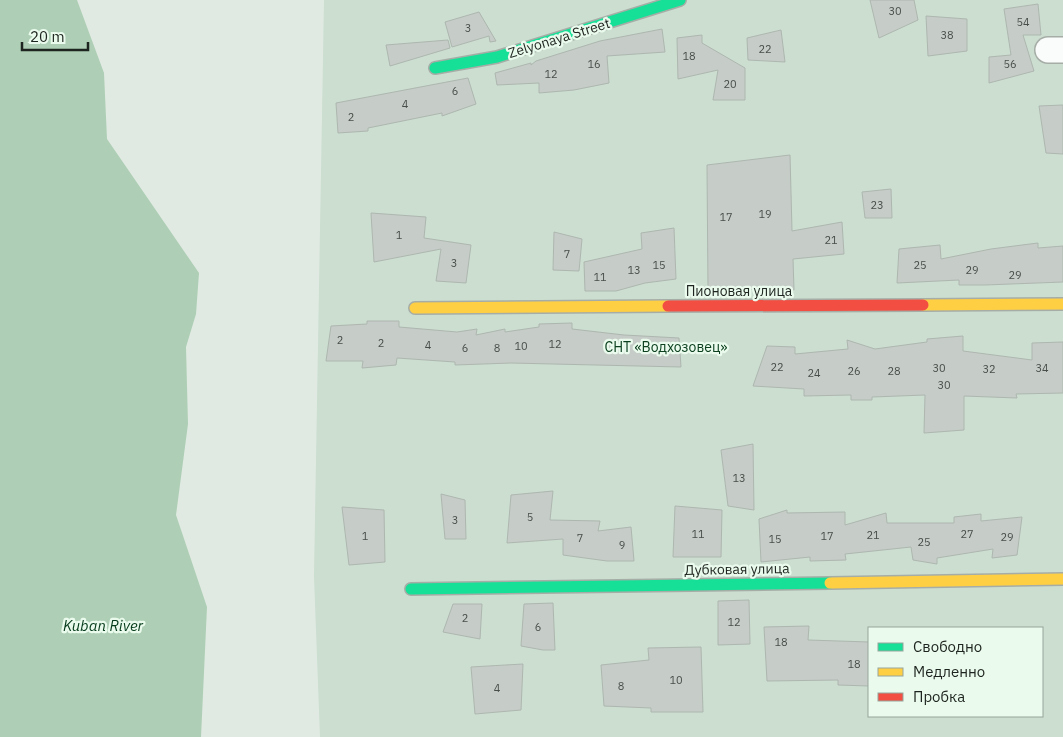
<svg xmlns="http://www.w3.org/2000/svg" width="1063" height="737" viewBox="0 0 1063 737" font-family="'IBM Plex Sans',sans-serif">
<rect width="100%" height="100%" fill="#e0eae2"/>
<path fill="#cbdecf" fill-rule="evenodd" d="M 324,0 L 1063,0 L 1063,737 L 320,737 L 314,576 ZM 869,628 L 1042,628 L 1042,716 L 869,716 Z"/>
<path fill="#aecfb5" d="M 0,0 L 77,0 L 104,73 L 107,139 L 199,273 L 196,314 L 186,347 L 188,424 L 176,515 L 207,607 L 201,737 L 0,737 Z"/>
<g fill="#c6cdc8" stroke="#aeb6b0">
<path d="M 870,0 L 914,0 L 918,20 L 879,38 Z"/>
<path d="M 1038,4 L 1041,35 L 1023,35 L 1034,71 L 989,83 L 989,57 L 1011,55 L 1004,9 Z"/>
<path d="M 479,12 L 496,41 L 490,42 L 489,36 L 452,47 L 445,22 Z"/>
<path d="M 926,16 L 967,19 L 967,51 L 928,56 Z"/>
<path d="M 662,29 L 665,52 L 607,56 L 609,83 L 574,90 L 539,93 L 539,83 L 497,85 L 495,73 L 531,63 L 531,65 L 536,61 L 600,41 Z"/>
<path d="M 781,30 L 785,62 L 748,60 L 747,38 Z"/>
<path d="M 702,35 L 702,43 L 745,68 L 745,100 L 713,100 L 718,70 L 678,79 L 677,38 Z"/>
<path d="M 448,40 L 450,48 L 390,66 L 386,45 Z"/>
<path d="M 468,78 L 476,104 L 442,116 L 442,113 L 368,128 L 368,131 L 338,133 L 336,103 Z"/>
<path d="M 1063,105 L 1063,154 L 1046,153 L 1039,106 Z"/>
<path d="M 790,155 L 792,231 L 842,222 L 844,254 L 793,259 L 794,290 L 708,289 L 707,165 Z"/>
<path d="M 891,189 L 892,218 L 865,218 L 862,192 Z"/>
<path d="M 371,213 L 426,217 L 424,238 L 471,245 L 466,283 L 436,281 L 441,249 L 374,262 Z"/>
<path d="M 674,228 L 676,279 L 645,283 L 616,291 L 585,291 L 584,262 L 642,249 L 641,233 Z"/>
<path d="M 554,232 L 582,239 L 579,271 L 553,270 Z"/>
<path d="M 1038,243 L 1038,248 L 1063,246 L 1063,282 L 985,285 L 959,285 L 959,280 L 897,283 L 899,249 L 940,245 L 941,259 L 991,249 Z"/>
<path d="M 367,321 L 399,321 L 399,327 L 457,332 L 477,329 L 476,335 L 505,329 L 505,332 L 539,327 L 539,324 L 572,323 L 572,329 L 624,335 L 679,338 L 681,367 L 511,363 L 455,365 L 455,362 L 397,358 L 396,365 L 362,368 L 363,361 L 326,361 L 331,326 L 367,324 Z"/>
<path d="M 963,336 L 963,351 L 1032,360 L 1032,343 L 1063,342 L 1063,393 L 1016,394 L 1017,398 L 964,396 L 964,430 L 924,433 L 925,395 L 872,397 L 872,400 L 851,400 L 851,395 L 804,396 L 804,389 L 753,386 L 767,346 L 795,347 L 795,354 L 848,349 L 847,340 L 875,349 L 927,342 L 927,339 Z"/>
<path d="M 753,444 L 754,510 L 728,506 L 721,450 Z"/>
<path d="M 553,491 L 550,520 L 600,521 L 598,531 L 631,527 L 634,561 L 607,561 L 563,555 L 563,539 L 507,543 L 511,495 Z"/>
<path d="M 441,494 L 465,500 L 466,539 L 445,539 Z"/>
<path d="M 675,506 L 722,510 L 721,557 L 673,557 Z"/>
<path d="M 342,507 L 384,510 L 385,562 L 349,565 Z"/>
<path d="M 787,510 L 787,513 L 845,512 L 845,525 L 886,513 L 887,523 L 954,523 L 954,517 L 981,514 L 981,521 L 1022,517 L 1017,555 L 992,558 L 993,549 L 937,558 L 937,564 L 913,560 L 911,547 L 845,554 L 846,560 L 810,561 L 810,557 L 761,562 L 759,519 Z"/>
<path d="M 749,600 L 750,644 L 718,645 L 718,601 Z"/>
<path d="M 553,603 L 555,650 L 543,650 L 521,646 L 524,604 Z"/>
<path d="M 453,604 L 482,604 L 480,639 L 443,632 Z"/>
<path d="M 809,626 L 808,640 L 869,642 L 869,686 L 838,685 L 838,680 L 767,681 L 764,627 Z"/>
<path d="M 701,647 L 703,712 L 651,712 L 651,708 L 604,706 L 601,665 L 649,660 L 648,648 Z"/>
<path d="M 523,664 L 521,710 L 475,714 L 471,667 Z"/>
</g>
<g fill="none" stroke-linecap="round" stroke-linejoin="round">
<g stroke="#a6ada7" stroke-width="28">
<path id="street" d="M 1048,50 L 1063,50"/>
</g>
<g stroke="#a6ada7" stroke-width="14">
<g id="fast">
<path d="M 435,68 L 497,57 L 680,0"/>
<path d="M 411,589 L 830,583"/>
</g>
</g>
<g stroke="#a6ada7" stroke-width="14">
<g id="slow">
<path d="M 923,305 L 1063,304"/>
<path d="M 415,308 L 668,306"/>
<path d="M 830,583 L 1063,579"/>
</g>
</g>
<g stroke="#a6ada7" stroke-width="14">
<path id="jam" d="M 668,306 L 923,305"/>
</g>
<use href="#street" stroke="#fafcfb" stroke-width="25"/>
<use href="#fast" stroke="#16e098" stroke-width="11"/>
<use href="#slow" stroke="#ffcf43" stroke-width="11"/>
<use href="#jam" stroke="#f24e42" stroke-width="11"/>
</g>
<g text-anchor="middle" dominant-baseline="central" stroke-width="4.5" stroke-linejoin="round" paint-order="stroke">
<g font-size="11" fill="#484e49">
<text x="895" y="11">30</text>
<text x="1023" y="22">54</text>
<text x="468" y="28">3</text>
<text x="947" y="35">38</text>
<text x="765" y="49">22</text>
<text x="689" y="56">18</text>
<text x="594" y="64">16</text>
<text x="1010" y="64">56</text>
<text x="551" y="74">12</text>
<text x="730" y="84">20</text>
<text x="455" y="91">6</text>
<text x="405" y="104">4</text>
<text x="351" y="117">2</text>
<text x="877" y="205">23</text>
<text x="765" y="214">19</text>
<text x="726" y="217">17</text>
<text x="399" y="235">1</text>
<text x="831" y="240">21</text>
<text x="567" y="254">7</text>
<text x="454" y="263">3</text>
<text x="659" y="265">15</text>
<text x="920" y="265">25</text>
<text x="634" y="270">13</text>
<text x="972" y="270">29</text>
<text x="1015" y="275">29</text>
<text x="600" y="277">11</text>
<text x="340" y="340">2</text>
<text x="381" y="343">2</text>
<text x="555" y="344">12</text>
<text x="428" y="345">4</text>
<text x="521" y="346">10</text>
<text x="465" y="348">6</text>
<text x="497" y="348">8</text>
<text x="777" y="367">22</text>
<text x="939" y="368">30</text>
<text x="1042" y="368">34</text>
<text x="989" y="369">32</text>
<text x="854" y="371">26</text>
<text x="894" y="371">28</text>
<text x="814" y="373">24</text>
<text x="944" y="385">30</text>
<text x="739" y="478">13</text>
<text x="530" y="517">5</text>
<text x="455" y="520">3</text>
<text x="698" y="534">11</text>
<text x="967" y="534">27</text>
<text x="873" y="535">21</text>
<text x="365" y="536">1</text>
<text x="827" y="536">17</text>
<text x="1007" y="537">29</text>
<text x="580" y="538">7</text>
<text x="775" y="539">15</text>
<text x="924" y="542">25</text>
<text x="622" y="545">9</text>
<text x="465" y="618">2</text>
<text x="734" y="622">12</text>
<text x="538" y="627">6</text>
<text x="781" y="642">18</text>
<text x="854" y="664">18</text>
<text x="676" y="680">10</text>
<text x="621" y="686">8</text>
<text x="497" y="688">4</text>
</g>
<g font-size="14" fill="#1e241f" stroke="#eafbed">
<text transform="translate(559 38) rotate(-17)">Zelyonaya Street</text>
<text x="739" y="291">Пионовая улица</text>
<text transform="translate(737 569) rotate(-1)">Дубковая улица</text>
</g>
<g font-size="14" fill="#0c401f" stroke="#eafbed">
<text x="666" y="347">СНТ «Водхозовец»</text>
</g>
<g font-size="15" font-style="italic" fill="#053b1a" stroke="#eafbed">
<text x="103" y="625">Kuban River</text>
</g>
</g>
<rect x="868" y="627" width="175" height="90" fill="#eafbed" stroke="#98a59b"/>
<rect x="878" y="643" width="25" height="8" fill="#16e098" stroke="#98a59b"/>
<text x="913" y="652" font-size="15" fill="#1e241f">Свободно</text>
<rect x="878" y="668" width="25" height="8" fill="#ffcf43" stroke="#98a59b"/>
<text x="913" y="677" font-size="15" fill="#1e241f">Медленно</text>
<rect x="878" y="693" width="25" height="8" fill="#f24e42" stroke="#98a59b"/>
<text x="913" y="702" font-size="15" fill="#1e241f">Пробка</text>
<path d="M22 42v8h66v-8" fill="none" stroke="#1e241f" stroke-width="2.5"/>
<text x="30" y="42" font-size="15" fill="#1e241f" stroke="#eafbed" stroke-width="4" paint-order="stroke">20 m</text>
</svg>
